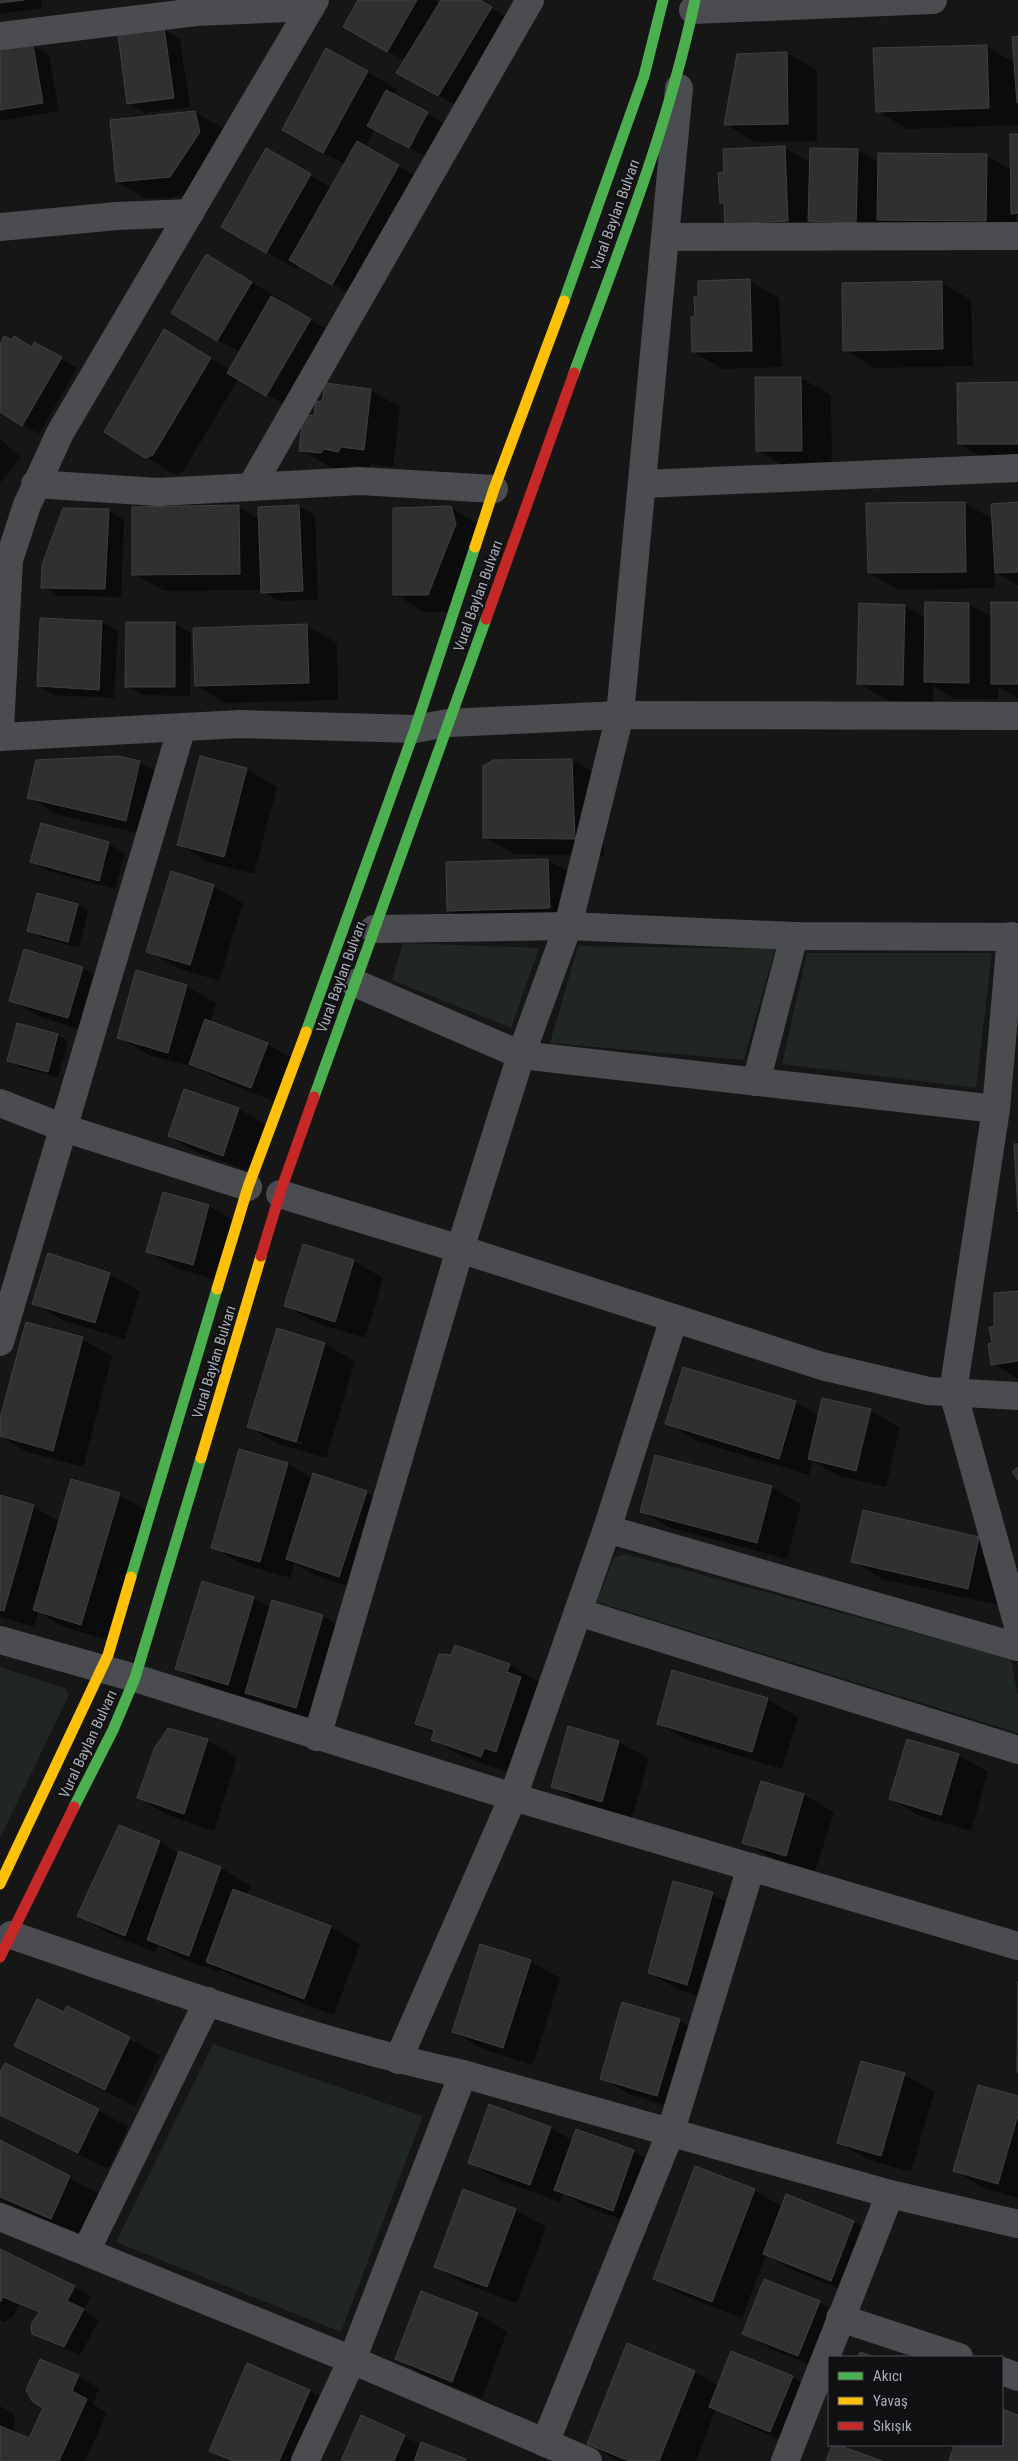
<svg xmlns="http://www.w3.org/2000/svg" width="1018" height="2461" viewBox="0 0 1018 2461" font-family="'Roboto Condensed',sans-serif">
<rect width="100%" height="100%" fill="#161616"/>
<g fill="#202621">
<path d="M 403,943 L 539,948 L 511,1028 L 392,980 Z"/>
<path d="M 578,946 L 775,949 L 744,1060 L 550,1043 Z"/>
<path d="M 807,953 L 992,953 L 976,1088 L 782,1064 Z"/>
<path d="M 626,1554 L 1011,1659 L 1018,1697 L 1018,1733 L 597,1602 L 614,1557 Z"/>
<path d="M 0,1667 L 65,1688 L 69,1695 L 0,1838 Z"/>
<path d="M 213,2044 L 423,2116 L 341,2332 L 116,2242 Z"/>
</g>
<g fill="#0007" fill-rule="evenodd">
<path d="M 0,0 L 41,0 L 42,8 L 0,14 Z"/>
<path d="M 360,0 L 434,0 L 440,3 L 442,0 L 477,0 L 521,25 L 468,112 L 428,90 L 405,61 L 374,44 Z"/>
<path d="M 164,30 L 180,39 L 190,107 L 145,113 L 129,104 Z"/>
<path d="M 1018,37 L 1018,125 L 907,129 L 877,111 L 986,46 L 1015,63 Z"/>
<path d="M 33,46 L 49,55 L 59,111 L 0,121 L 0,52 Z"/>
<path d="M 787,53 L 817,70 L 817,141 L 755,142 L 725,124 Z"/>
<path d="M 367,72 L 397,89 L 393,95 L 457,130 L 439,164 L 375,129 L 365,147 L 428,183 L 362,301 L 299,264 L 296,269 L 223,227 L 266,150 L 332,188 L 345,164 L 313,147 Z"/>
<path d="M 195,112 L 225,129 L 200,194 L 147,199 L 117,182 Z"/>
<path d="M 1018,135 L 1018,216 L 1016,215 L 1016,237 L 756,240 L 721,203 L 725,174 L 785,148 L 811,163 L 857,150 L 879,163 L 986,155 L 1012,170 Z"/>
<path d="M 236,273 L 281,300 L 280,302 L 340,337 L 297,412 L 239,378 L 183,472 L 176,475 L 146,457 L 194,348 L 230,370 L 240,352 L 218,340 Z"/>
<path d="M 749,281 L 779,298 L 782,367 L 723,369 L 693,352 L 700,298 Z"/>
<path d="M 942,283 L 971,300 L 973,366 L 875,368 L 845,350 Z"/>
<path d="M 35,344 L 77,368 L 39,434 L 0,411 L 0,347 L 32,348 Z"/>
<path d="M 801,378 L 831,395 L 832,467 L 787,468 L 757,450 Z"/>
<path d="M 1018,384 L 1018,461 L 989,461 L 959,444 Z"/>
<path d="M 370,390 L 400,407 L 393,467 L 371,464 L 368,469 L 354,465 L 351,470 L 330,467 L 301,450 L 323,403 Z"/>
<path d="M 0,439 L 21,457 L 0,483 Z"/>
<path d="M 964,503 L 993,519 L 1018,504 L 1018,585 L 995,572 L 995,588 L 899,590 L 869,573 Z"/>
<path d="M 299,506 L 315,515 L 318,600 L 278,601 L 262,590 L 164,591 L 134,574 L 239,507 L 259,519 Z"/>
<path d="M 450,507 L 480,525 L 458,612 L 424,612 L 394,594 Z"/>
<path d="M 108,510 L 124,520 L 121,597 L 59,596 L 43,587 Z"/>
<path d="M 968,604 L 992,617 L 1018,604 L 1018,698 L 998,686 L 998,699 L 955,699 L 933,686 L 933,702 L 888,701 L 859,683 L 904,606 L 926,618 Z"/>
<path d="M 102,622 L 118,631 L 114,698 L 54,695 L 38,686 Z"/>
<path d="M 175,624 L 191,633 L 190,696 L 143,695 L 127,686 Z"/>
<path d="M 307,626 L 337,643 L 338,700 L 226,703 L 197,686 Z"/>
<path d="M 201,757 L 247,770 L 277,787 L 254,874 L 208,862 L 179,844 Z"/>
<path d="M 572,760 L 602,778 L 604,856 L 514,854 L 484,837 L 493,761 Z"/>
<path d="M 139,762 L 169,779 L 156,837 L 58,815 L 29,797 Z"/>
<path d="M 42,825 L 109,844 L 125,853 L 115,889 L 48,871 L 32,861 Z"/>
<path d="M 548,860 L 578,877 L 579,925 L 478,928 L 448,911 L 447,863 Z"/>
<path d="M 213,886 L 243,903 L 219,981 L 178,968 L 148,951 Z"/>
<path d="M 38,895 L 78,905 L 88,911 L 79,948 L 39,937 L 28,930 Z"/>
<path d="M 25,951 L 83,968 L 113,985 L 98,1035 L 40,1017 L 10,1000 Z"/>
<path d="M 186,986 L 216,1003 L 211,1023 L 268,1044 L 297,1061 L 281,1104 L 220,1080 L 198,1068 L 148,1055 L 118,1037 Z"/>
<path d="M 18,1025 L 58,1035 L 68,1041 L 58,1077 L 19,1067 L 8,1060 Z"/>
<path d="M 185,1090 L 239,1109 L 269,1126 L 253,1172 L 199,1153 L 169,1136 Z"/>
<path d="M 164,1193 L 209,1206 L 239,1223 L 223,1282 L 178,1269 L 148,1252 Z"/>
<path d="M 49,1255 L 110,1274 L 140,1291 L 125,1339 L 64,1321 L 34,1304 Z"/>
<path d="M 354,1261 L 383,1278 L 365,1338 L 316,1323 L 286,1306 Z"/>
<path d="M 1018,1292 L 1018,1379 L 993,1364 L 996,1328 Z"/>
<path d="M 82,1339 L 112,1356 L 83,1467 L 27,1452 L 0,1436 L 0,1423 Z"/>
<path d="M 325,1344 L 355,1361 L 326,1458 L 278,1444 L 249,1427 ZM 279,1435 L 302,1442 L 302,1445 L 279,1438 Z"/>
<path d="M 796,1402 L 819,1416 L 871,1411 L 900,1428 L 886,1487 L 839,1476 L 813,1461 L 809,1475 L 696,1441 L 667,1423 Z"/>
<path d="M 288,1464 L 313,1479 L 366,1492 L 396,1509 L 369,1593 L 317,1576 L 294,1563 L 290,1578 L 242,1564 L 212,1547 Z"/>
<path d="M 771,1487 L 801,1504 L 787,1559 L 671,1528 L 641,1511 Z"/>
<path d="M 119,1495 L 149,1512 L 111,1641 L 64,1627 L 38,1612 L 34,1627 L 0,1617 L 0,1497 L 33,1506 L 60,1522 Z"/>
<path d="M 864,1512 L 979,1538 L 1009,1555 L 997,1605 L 882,1579 L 852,1561 Z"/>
<path d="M 203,1582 L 254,1598 L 271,1608 L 273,1602 L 323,1616 L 353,1633 L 326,1724 L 277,1710 L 258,1699 L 258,1701 L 207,1686 L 177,1668 Z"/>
<path d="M 455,1647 L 510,1665 L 540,1682 L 511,1773 L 462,1756 L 432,1739 L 434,1734 L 417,1724 Z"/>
<path d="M 673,1671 L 768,1700 L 798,1717 L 782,1769 L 688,1740 L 658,1723 Z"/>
<path d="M 569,1727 L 619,1742 L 649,1759 L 632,1818 L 582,1803 L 552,1786 Z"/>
<path d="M 207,1740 L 237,1757 L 214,1831 L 168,1815 L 138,1798 Z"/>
<path d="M 958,1755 L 988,1772 L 971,1831 L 920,1816 L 891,1799 Z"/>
<path d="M 762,1782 L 804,1795 L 834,1812 L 815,1872 L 774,1859 L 744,1842 Z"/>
<path d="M 120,1827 L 160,1842 L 179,1854 L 221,1868 L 251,1886 L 247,1896 L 330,1927 L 360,1944 L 334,2015 L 237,1978 L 220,1969 L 219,1972 L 178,1957 L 158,1945 L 155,1952 L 108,1933 L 79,1916 Z"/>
<path d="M 712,1894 L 742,1911 L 717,2001 L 679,1990 L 649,1973 Z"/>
<path d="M 530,1961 L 560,1978 L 533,2065 L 483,2049 L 454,2032 Z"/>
<path d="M 67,2008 L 160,2055 L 135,2106 L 46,2063 L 16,2046 L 65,2013 Z"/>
<path d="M 679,2020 L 709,2037 L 687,2112 L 631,2095 L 601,2078 Z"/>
<path d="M 904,2074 L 934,2092 L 911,2172 L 869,2160 L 839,2143 Z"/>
<path d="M 0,2075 L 98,2110 L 128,2127 L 108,2169 L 0,2115 Z"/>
<path d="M 1018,2098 L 1018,2198 L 984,2188 L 955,2171 Z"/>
<path d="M 490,2106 L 551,2128 L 573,2141 L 577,2131 L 634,2151 L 664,2169 L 643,2227 L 586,2207 L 563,2194 L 560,2202 L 500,2180 L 470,2163 Z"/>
<path d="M 0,2141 L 99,2194 L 81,2236 L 0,2200 Z"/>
<path d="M 464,2190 L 516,2210 L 546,2227 L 517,2303 L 465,2284 L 436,2267 Z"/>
<path d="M 754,2190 L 783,2207 L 787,2196 L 854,2222 L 883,2239 L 861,2297 L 794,2271 L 766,2255 L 742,2318 L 684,2296 L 654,2279 Z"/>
<path d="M 0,2250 L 91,2296 L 83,2310 L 99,2320 L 80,2355 L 50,2343 L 33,2333 L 39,2313 L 19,2305 L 13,2317 L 4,2322 L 0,2320 Z"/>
<path d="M 765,2280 L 820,2302 L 849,2320 L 828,2372 L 773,2350 L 744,2333 Z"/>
<path d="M 422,2293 L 478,2314 L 507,2332 L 482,2398 L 426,2376 L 396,2359 Z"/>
<path d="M 627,2345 L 695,2372 L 719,2386 L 792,2377 L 822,2394 L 800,2448 L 741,2423 L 716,2409 L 696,2461 L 618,2461 L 588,2444 Z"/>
<path d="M 78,2376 L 99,2388 L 93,2404 L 107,2413 L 85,2461 L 0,2461 L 0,2406 L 14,2414 L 15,2425 L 12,2433 L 30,2439 Z"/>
<path d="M 309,2391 L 339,2408 L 316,2461 L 229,2461 L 211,2450 Z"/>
<path d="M 1002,2410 L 1018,2416 L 1018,2461 L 950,2461 L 954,2450 L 940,2445 L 1002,2445 Z"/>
<path d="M 362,2417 L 422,2445 L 467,2461 L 343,2461 Z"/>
</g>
<g fill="#303032" stroke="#3f4042">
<path d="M 0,0 L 24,0 L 0,3 Z"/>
<path d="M 358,0 L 417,0 L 387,52 L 343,27 Z"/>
<path d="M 441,0 L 480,0 L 492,7 L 438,96 L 396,73 Z"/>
<path d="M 164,28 L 174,98 L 127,104 L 118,35 Z"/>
<path d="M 1018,36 L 1018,103 L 1017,103 L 1012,37 Z"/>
<path d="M 33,45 L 43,103 L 0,110 L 0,50 Z"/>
<path d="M 987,45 L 989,108 L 876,112 L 873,48 Z"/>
<path d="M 326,48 L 368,71 L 323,153 L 282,130 Z"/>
<path d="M 787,52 L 788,124 L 724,125 L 737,54 Z"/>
<path d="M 386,90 L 428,112 L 409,148 L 367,126 Z"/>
<path d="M 195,111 L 200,132 L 170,177 L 116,182 L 110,120 Z"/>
<path d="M 1010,134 L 1018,134 L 1018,213 L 1011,214 Z"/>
<path d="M 357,141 L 399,165 L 332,285 L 289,260 Z"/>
<path d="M 785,146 L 788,221 L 725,224 L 724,203 L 720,203 L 718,173 L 724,172 L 723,149 Z"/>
<path d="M 266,148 L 311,174 L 266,253 L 221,227 Z"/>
<path d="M 810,148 L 858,149 L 856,223 L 808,221 Z"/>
<path d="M 878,153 L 987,154 L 986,221 L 877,220 Z"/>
<path d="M 206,254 L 252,282 L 217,341 L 171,313 Z"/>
<path d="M 750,279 L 752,351 L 692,352 L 691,317 L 695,317 L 694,297 L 698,297 L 698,281 Z"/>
<path d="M 942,281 L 943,349 L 843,351 L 842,283 Z"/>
<path d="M 271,296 L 311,319 L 266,396 L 227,373 Z"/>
<path d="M 164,329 L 211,358 L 153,455 L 145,458 L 104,432 Z"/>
<path d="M 4,336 L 12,340 L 14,336 L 32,347 L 34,342 L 62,357 L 22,426 L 0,412 L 0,345 Z"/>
<path d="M 755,377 L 801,377 L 802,451 L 756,451 Z"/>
<path d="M 1018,382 L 1018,444 L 958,444 L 957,383 Z"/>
<path d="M 325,383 L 371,389 L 364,450 L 341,447 L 338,452 L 324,449 L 321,453 L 299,451 L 303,414 L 314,416 L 316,401 L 322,402 Z"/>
<path d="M 965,502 L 966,572 L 868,573 L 866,503 Z"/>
<path d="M 1018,502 L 1018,572 L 995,573 L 991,504 Z"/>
<path d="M 239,505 L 240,574 L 132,575 L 132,507 Z"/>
<path d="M 299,505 L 303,591 L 261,593 L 258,507 Z"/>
<path d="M 451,506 L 456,524 L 428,595 L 393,595 L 393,508 Z"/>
<path d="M 63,508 L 109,509 L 105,589 L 41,588 L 42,565 Z"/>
<path d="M 925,602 L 969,603 L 969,683 L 924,682 Z"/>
<rect x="991" y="602" width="27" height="82"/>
<path d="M 859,603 L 905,605 L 903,685 L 857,684 Z"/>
<path d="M 40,618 L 102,621 L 99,690 L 37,686 Z"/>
<path d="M 126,622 L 175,622 L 175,687 L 125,687 Z"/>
<path d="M 307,624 L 309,683 L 195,686 L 193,628 Z"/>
<path d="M 118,756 L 140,761 L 126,821 L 27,798 L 36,760 Z"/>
<path d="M 200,756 L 247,768 L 224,857 L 177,845 Z"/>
<path d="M 572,759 L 575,839 L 483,838 L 483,766 L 493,760 Z"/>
<path d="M 41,823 L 109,842 L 99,881 L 30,862 Z"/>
<path d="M 548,859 L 550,908 L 447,911 L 446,862 Z"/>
<path d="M 171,871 L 214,885 L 190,965 L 146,952 Z"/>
<path d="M 37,893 L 78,904 L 68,942 L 27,931 Z"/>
<path d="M 24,949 L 83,967 L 68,1018 L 9,1001 Z"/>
<path d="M 136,970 L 187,985 L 168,1053 L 117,1038 Z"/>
<path d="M 205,1019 L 268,1043 L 251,1088 L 189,1064 Z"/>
<path d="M 17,1023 L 58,1034 L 48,1072 L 7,1061 Z"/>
<path d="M 184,1089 L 239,1108 L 223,1156 L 168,1136 Z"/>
<path d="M 1014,1144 L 1018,1144 L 1018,1212 Z"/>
<path d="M 163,1192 L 209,1205 L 193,1265 L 146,1252 Z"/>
<path d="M 303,1244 L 354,1260 L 335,1322 L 284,1306 Z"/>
<path d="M 48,1253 L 110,1273 L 95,1323 L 32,1304 Z"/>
<path d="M 1018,1291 L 1018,1361 L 991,1365 L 988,1344 L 992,1343 L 989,1327 L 994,1327 L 994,1293 Z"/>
<path d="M 26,1322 L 83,1337 L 53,1451 L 0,1436 L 0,1418 Z"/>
<path d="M 277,1328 L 325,1343 L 296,1442 L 247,1427 Z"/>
<path d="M 683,1367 L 796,1401 L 779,1459 L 665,1424 Z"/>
<path d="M 822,1398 L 871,1409 L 856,1471 L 808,1459 Z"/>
<path d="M 239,1449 L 288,1463 L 260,1562 L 211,1548 Z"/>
<path d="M 655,1455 L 772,1486 L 757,1543 L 640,1512 Z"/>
<path d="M 1018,1467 L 1018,1480 L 1012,1472 Z"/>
<path d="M 313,1473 L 367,1491 L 339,1577 L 286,1559 Z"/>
<path d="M 71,1479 L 120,1493 L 81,1625 L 33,1610 Z"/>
<path d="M 0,1495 L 34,1505 L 4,1611 L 0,1610 Z"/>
<path d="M 863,1510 L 979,1537 L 968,1589 L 851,1562 Z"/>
<path d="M 202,1581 L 254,1597 L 228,1685 L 175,1669 Z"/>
<path d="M 272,1600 L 323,1615 L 296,1708 L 245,1693 Z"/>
<path d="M 455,1645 L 510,1664 L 507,1672 L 521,1677 L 496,1752 L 484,1748 L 481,1757 L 431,1740 L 434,1730 L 415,1724 L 439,1654 L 451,1655 Z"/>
<path d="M 672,1670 L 768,1698 L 752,1752 L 657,1724 Z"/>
<path d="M 568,1726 L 619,1741 L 602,1802 L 551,1787 Z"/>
<path d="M 168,1728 L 208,1739 L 184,1814 L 137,1798 L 154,1749 Z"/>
<path d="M 907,1739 L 959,1754 L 941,1815 L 889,1799 Z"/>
<path d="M 761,1781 L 804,1794 L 786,1856 L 742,1843 Z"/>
<path d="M 119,1825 L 160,1841 L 125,1936 L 77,1916 Z"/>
<path d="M 179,1851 L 221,1867 L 189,1956 L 147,1940 Z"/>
<path d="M 673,1881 L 713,1892 L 687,1985 L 648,1973 Z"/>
<path d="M 233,1889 L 331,1926 L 304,1999 L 206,1962 Z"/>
<path d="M 480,1944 L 531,1960 L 503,2048 L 452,2032 Z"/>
<path d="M 1018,1981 L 1018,2072 L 1017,2072 Z"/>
<path d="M 37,1999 L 64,2012 L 67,2006 L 130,2037 L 105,2090 L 14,2046 Z"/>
<path d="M 622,2002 L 680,2019 L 657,2096 L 600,2079 Z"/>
<path d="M 861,2061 L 905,2073 L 881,2156 L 837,2143 Z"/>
<path d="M 5,2063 L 99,2109 L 78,2153 L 0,2115 L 0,2072 Z"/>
<path d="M 978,2085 L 1018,2096 L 1018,2115 L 998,2184 L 953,2171 Z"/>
<path d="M 489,2104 L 551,2127 L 530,2185 L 468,2163 Z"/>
<path d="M 576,2129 L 634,2150 L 613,2211 L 554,2190 Z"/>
<path d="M 0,2140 L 70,2176 L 51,2219 L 0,2197 Z"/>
<path d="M 695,2166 L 755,2189 L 712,2302 L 653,2279 Z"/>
<path d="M 463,2189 L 516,2209 L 487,2287 L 434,2267 Z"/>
<path d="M 786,2194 L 854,2221 L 831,2281 L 763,2254 Z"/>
<path d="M 0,2249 L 75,2286 L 67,2301 L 84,2309 L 64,2347 L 32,2334 L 31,2325 L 39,2312 L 3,2297 L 0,2302 Z"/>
<path d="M 764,2279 L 820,2301 L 798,2356 L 742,2334 Z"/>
<path d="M 421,2291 L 478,2313 L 452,2382 L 395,2359 Z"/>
<path d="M 627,2343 L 695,2371 L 659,2461 L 629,2461 L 587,2444 Z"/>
<path d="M 731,2351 L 793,2376 L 770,2432 L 709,2407 Z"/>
<path d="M 860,2352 L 874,2357 L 858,2357 Z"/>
<path d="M 40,2359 L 79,2375 L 72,2391 L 87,2399 L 59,2461 L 0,2461 L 0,2426 L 29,2438 L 43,2408 L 32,2401 L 26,2390 Z"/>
<path d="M 247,2363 L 310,2390 L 279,2461 L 233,2461 L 209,2451 Z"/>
<path d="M 1002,2409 L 1018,2415 L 1018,2461 L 949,2461 L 954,2445 L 1002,2445 Z"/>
<path d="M 361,2415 L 405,2435 L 394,2461 L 341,2461 Z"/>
<path d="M 421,2442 L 466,2459 L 465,2461 L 414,2461 Z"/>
<path d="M 832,2445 L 838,2445 L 882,2461 L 826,2461 Z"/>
</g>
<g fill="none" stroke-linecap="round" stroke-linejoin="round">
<g stroke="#4b4c4f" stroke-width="28">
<path d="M 693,10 L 933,0"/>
<path d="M 0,36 L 196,12 L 311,7"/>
<path d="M 0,227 L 117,216 L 190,213"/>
<path d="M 667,237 L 1018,236"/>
<path d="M 35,484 L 158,492 L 360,481 L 494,489"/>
<path d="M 643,484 L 1018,468"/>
<path d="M 251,487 L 530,0"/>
<path d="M 0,728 L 9,560 L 27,505 L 60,433 L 315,0"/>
<path d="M 0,737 L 240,724 L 415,729 L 448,723 L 620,715 L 1018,716"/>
<path d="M 374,929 L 568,926 L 794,936 L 1018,937"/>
<path d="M 1011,936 L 996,1109 L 953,1392 L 1018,1626"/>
<path d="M 355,983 L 521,1055 L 996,1109"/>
<path d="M 756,1082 L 794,936"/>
<path d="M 0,1103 L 64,1128 L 248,1187"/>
<path d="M 280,1194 L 460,1249 L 822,1366 L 928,1391 L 1018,1396"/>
<path d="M 0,1342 L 182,727"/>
<path d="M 607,1529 L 1018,1647"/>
<path d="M 578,1612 L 1018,1750"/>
<path d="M 0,1640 L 135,1678 L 513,1797 L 1018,1946"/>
<path d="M 317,1737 L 460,1249 L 521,1055 L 568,926 L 620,715 L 679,88"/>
<path d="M 11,1935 C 159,1985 310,2041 463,2074 L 890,2194 L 1018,2224"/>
<path d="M 398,2060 L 513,1797 L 607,1529 L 674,1318"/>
<path d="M 0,2217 L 352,2360 L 588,2461"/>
<path d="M 86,2251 L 208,2001"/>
<path d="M 840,2318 L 959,2357"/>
<path d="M 1002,2371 L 1018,2377"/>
<path d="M 545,2443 L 670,2134 L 751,1867"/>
<path d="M 305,2461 L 352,2360 L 463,2074"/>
<path d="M 785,2461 L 890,2194"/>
</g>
<g stroke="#4caf50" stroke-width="11">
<path d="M 564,301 L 644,76 L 663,0"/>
<path d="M 574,373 C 619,250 668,128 695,0"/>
<path d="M 306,1032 L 415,729 L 475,547"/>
<path d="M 314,1097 L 486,619"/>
<path d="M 131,1577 L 217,1289"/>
<path d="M 74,1807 L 113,1730 L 135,1678 L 201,1458"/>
</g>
<g stroke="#ffc107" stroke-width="11">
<path d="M 475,547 L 494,489 L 564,301"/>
<path d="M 217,1289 L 248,1187 L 306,1032"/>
<path d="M 201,1458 L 261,1256"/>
<path d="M 0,1884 L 108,1655 L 131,1577"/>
</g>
<g stroke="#c62828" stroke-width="11">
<path d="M 486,619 L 574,373"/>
<path d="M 261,1256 L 281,1190 L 314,1097"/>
<path d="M 0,1957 L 74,1807"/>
</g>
</g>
<g text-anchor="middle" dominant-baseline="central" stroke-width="4" stroke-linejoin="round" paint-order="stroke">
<g font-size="15" fill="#a8adb6" stroke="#101012">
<text transform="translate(615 215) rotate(-70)">Vural Baylan Bulvarı</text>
<text transform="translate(478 596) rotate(-70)">Vural Baylan Bulvarı</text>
<text transform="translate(341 977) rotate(-70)">Vural Baylan Bulvarı</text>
<text transform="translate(214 1362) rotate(-73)">Vural Baylan Bulvarı</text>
<text transform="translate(88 1744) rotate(-65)">Vural Baylan Bulvarı</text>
</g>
</g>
<rect x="828" y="2356" width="175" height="90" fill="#101012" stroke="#4d4f54"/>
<rect x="838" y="2372" width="25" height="8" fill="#4caf50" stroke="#4d4f54"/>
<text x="873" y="2381" font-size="15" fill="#a8adb6">Akıcı</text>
<rect x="838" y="2397" width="25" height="8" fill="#ffc107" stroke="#4d4f54"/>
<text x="873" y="2406" font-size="15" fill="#a8adb6">Yavaş</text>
<rect x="838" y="2422" width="25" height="8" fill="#c62828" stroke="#4d4f54"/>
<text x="873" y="2431" font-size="15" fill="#a8adb6">Sıkışık</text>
</svg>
